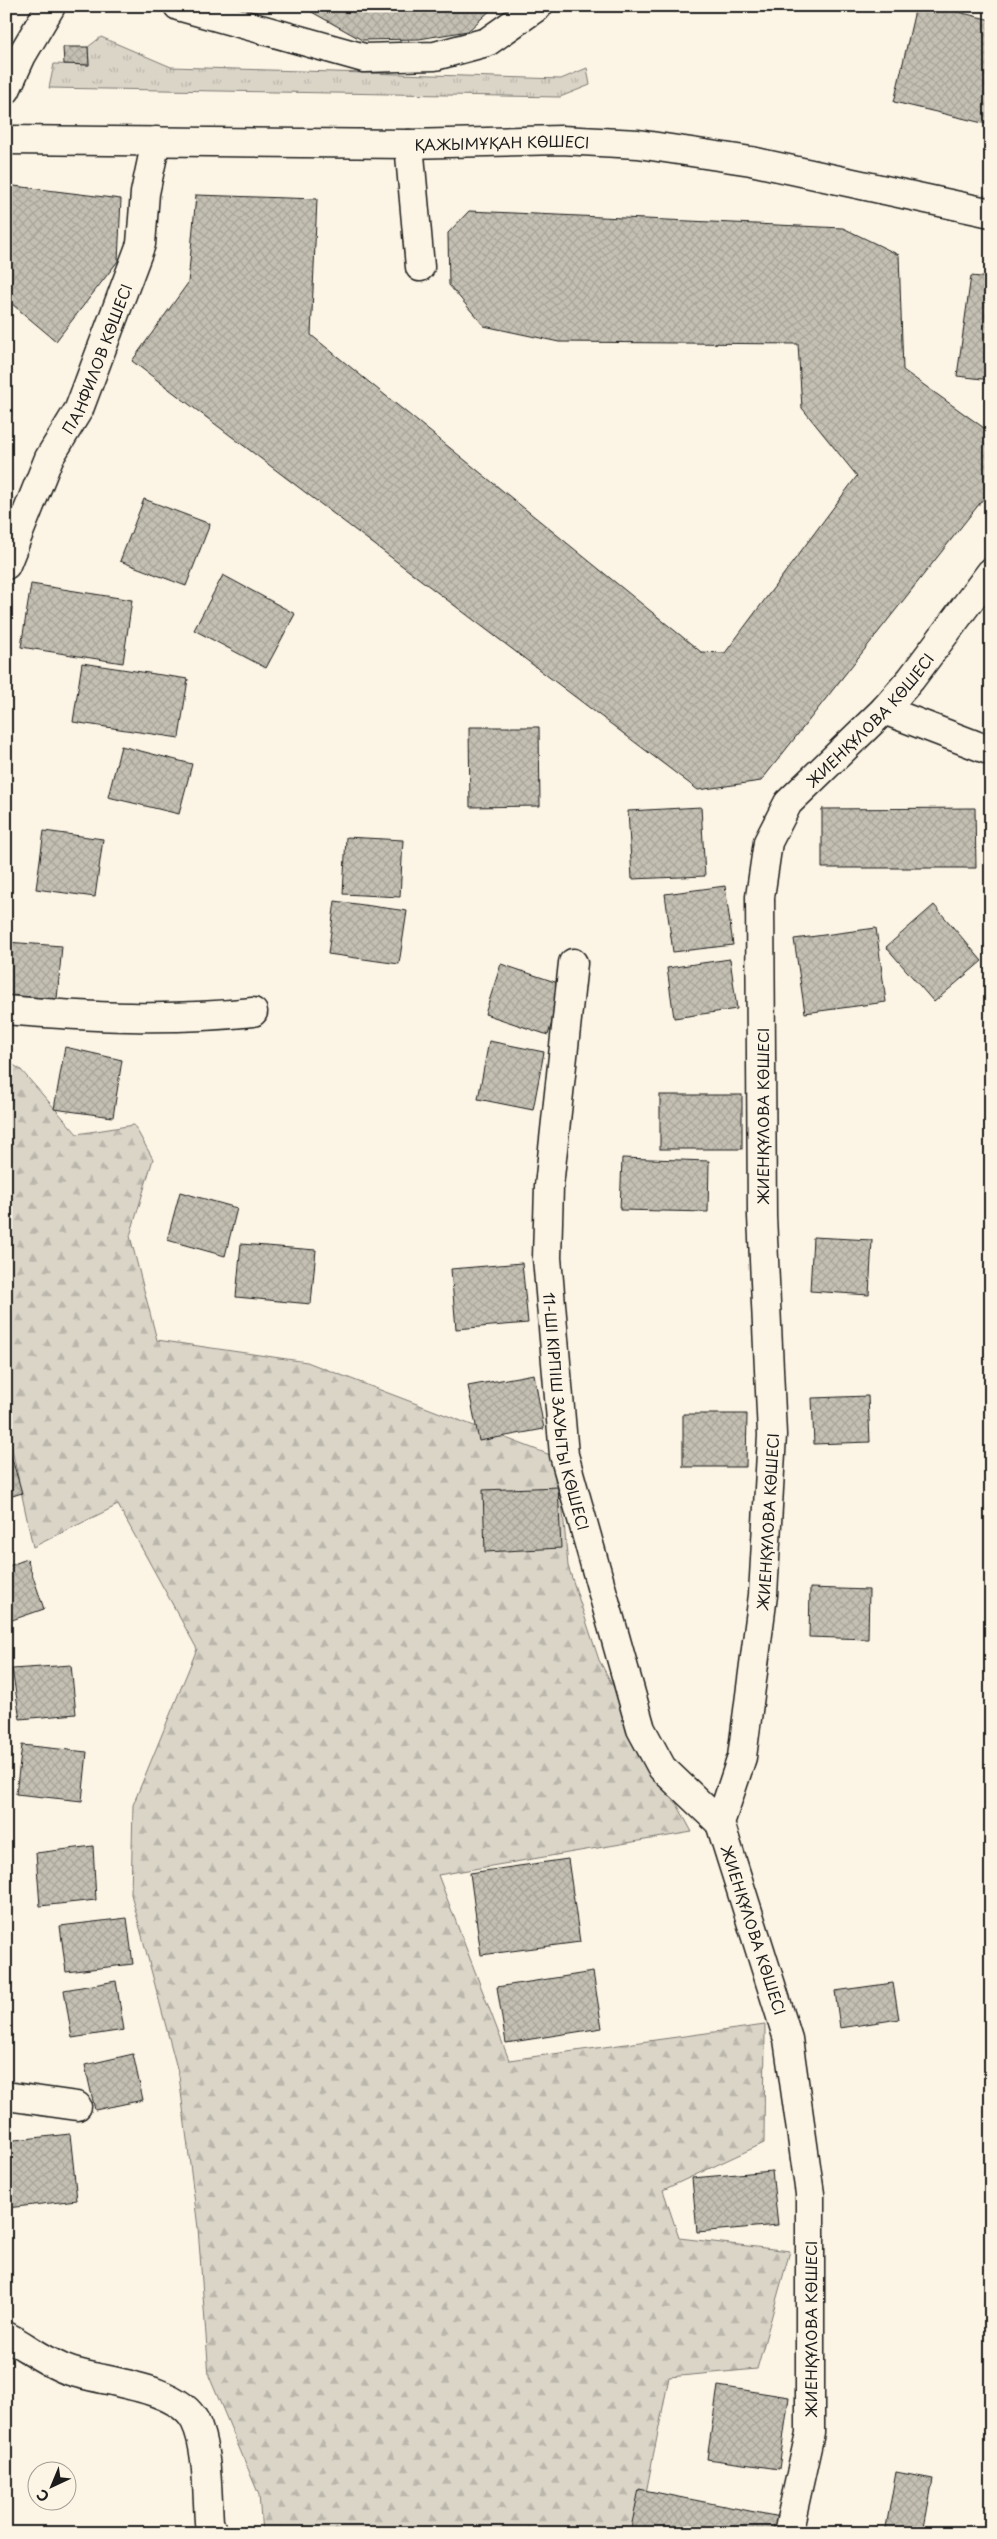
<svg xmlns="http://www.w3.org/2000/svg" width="997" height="2539" viewBox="0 0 997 2539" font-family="'Playpen Sans',sans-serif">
<defs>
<pattern id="grass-tufts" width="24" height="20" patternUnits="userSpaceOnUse" patternTransform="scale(1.25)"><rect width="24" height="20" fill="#dbd5c8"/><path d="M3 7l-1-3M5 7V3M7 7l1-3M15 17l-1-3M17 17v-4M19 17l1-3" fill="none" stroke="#bbb6ab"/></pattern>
<pattern id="forest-firs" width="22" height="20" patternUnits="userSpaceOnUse" patternTransform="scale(1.25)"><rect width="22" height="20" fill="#dbd5c8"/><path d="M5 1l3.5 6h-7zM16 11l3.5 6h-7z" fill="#bbb6ab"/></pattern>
<pattern id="building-cross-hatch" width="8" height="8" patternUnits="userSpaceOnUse" patternTransform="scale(1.25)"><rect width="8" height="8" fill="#c4c0b3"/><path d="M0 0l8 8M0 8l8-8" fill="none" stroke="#a8a499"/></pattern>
</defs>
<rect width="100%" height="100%" fill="#fcf5e5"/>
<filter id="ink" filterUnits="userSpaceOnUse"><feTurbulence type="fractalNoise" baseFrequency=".02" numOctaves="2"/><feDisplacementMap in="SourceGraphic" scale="10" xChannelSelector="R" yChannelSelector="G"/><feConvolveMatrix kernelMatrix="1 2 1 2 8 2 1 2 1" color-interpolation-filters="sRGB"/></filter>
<g filter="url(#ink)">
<path fill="url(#grass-tufts)" stroke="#7c7872" d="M 101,37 L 171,67 L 561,79 L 587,68 L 590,85 L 560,97 L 49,88 L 54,64 L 89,65 L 88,47 Z"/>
<path fill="url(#forest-firs)" stroke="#7c7872" d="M 6,1060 L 21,1070 L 77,1134 L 134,1125 L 153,1159 L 130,1236 L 157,1340 L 307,1362 L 558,1458 L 568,1566 L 599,1660 L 692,1832 L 438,1875 L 509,2060 L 765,2025 L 764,2143 L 663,2190 L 679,2238 L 790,2251 L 757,2369 L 669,2377 L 638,2533 L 262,2533 L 259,2495 L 209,2376 L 198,2228 L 179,2076 L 131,1894 L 133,1805 L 197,1649 L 118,1505 L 33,1547 L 6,1421 Z"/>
<g fill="url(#building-cross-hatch)" stroke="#1c1c1c">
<path d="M 301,6 L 495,6 L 468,31 L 419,39 L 362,40 Z"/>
<path d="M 916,6 L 934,6 L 991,20 L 991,125 L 894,102 Z"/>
<path d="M 63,47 L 88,47 L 89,65 L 64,64 Z"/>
<path d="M 6,185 L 121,199 L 118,261 L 56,341 L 6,299 Z"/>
<path d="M 196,195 L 317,199 L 311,335 L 701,652 L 725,653 L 857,476 L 802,408 L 798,344 L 559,342 L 484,326 L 449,285 L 448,233 L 469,211 L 843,228 L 899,255 L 903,370 L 991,433 L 991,489 L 761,781 L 698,790 L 132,361 L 188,283 Z"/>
<path d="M 971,276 L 991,278 L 991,380 L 957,376 Z"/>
<path d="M 144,499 L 210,524 L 186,586 L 120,561 Z"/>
<path d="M 223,575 L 295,614 L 266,668 L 194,630 Z"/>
<path d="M 31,584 L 132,600 L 123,663 L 21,647 Z"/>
<path d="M 82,663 L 188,679 L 179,738 L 73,722 Z"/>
<path d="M 469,727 L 539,727 L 540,806 L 470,807 Z"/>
<path d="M 121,746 L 192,764 L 179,814 L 108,797 Z"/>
<path d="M 701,807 L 705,876 L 632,879 L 628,811 Z"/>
<path d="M 975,808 L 976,868 L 822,868 L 822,809 Z"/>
<path d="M 44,831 L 103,839 L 95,897 L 36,889 Z"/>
<path d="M 346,837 L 403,840 L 400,897 L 343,894 Z"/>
<path d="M 725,886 L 733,945 L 673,952 L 665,894 Z"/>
<path d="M 335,901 L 407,911 L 399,964 L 328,954 Z"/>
<path d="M 934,905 L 982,961 L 934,1002 L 886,947 Z"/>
<path d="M 876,928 L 886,1002 L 805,1013 L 794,939 Z"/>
<path d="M 6,942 L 62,946 L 57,999 L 6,995 Z"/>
<path d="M 730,959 L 737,1009 L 674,1018 L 667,968 Z"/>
<path d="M 501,964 L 564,985 L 548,1035 L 485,1014 Z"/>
<path d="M 489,1041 L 544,1052 L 533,1110 L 478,1099 Z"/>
<path d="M 65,1047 L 122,1060 L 113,1117 L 54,1109 Z"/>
<rect x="660" y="1095" width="82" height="54"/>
<path d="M 622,1158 L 709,1161 L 708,1212 L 620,1210 Z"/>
<path d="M 180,1192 L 237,1208 L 225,1256 L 167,1240 Z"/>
<path d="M 813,1237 L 872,1240 L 869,1295 L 810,1291 Z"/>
<path d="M 241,1244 L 316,1250 L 311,1304 L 236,1297 Z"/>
<path d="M 522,1263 L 528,1323 L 456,1329 L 451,1269 Z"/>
<path d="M 534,1374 L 544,1429 L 479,1441 L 468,1386 Z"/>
<path d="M 868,1396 L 870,1442 L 814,1444 L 812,1398 Z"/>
<path d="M 683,1414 L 747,1414 L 746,1467 L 683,1467 Z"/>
<path d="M 8,1445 L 22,1493 L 6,1498 L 6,1446 Z"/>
<path d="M 558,1487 L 561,1548 L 485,1552 L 483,1490 Z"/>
<path d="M 27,1559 L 44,1609 L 6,1622 L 6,1567 Z"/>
<path d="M 810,1588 L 869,1590 L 868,1639 L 809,1637 Z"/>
<path d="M 71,1665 L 76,1714 L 20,1719 L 12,1669 Z"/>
<path d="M 22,1745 L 87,1752 L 82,1801 L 16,1794 Z"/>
<path d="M 93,1846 L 96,1900 L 40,1906 L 36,1853 Z"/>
<path d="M 568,1859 L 580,1942 L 481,1955 L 470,1873 Z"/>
<path d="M 127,1918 L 133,1964 L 66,1972 L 60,1926 Z"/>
<path d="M 593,1972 L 602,2028 L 506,2043 L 497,1987 Z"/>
<path d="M 116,1981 L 124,2030 L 72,2038 L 64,1990 Z"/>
<path d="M 893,1983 L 899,2019 L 840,2028 L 835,1991 Z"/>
<path d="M 133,2054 L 143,2100 L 95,2110 L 85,2065 Z"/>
<path d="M 70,2134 L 77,2200 L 7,2208 L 6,2141 Z"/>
<path d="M 772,2171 L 778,2225 L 697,2232 L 692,2178 Z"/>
<path d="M 718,2386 L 789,2397 L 779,2469 L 707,2459 Z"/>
<path d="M 896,2472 L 933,2479 L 923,2533 L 885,2533 Z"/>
<path d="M 639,2489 L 785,2518 L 782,2533 L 630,2533 Z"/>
</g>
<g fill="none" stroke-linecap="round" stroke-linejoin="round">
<g stroke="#1c1c1c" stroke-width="31">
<g id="minor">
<path d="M 178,6 L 364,58 L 435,56 L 487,42 L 538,6"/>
<path d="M 6,90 L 22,55 L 51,6"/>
<path id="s1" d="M 6,140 L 409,144 L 561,140 L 638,144 L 751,161 L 991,213"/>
<path d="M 409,144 L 420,267"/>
<path id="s2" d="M 6,565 L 49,458 L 79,409 L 141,244 L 145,193 L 156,141"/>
<path d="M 884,710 L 991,751"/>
<path id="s3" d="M 573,963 L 549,1186 L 547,1258 L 564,1455 L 641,1729 L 662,1768 L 720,1823"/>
<path d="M 6,1010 C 88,1017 170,1021 253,1012"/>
<path d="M 6,2096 L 77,2106"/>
<path d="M 6,2336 C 27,2347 48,2364 70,2371 C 103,2382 177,2386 195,2421 C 208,2447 207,2493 209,2522 L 213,2533"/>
<path id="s4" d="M 788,2533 L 810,2433 L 810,2194 L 788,2039 L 720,1823 L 742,1757 L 763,1595 L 772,1435 L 762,1216 L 760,897 L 768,842 L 788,803 L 884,710 L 911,679 L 991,572"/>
</g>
</g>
<use href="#minor" stroke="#fcf5e5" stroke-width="28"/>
</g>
</g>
<g text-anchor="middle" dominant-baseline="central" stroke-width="4.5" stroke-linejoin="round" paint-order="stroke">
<g font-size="15" fill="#1c1c1c" stroke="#fcf5e5">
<text stroke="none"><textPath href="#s1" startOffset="496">ҚАЖЫМҰҚАН КӨШЕСІ</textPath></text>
<text stroke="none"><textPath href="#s2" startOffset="226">ПАНФИЛОВ КӨШЕСІ</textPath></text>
<text stroke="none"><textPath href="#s4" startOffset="1872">ЖИЕНҚҰЛОВА КӨШЕСІ</textPath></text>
<text transform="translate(762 1116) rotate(-90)">ЖИЕНҚҰЛОВА КӨШЕСІ</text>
<text stroke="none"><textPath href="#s3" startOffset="451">11-ШІ КІРПІШ ЗАУЫТЫ КӨШЕСІ</textPath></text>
<text stroke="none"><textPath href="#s4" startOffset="1031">ЖИЕНҚҰЛОВА КӨШЕСІ</textPath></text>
<text transform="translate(754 1930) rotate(72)">ЖИЕНҚҰЛОВА КӨШЕСІ</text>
<text transform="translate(810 2329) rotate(-90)">ЖИЕНҚҰЛОВА КӨШЕСІ</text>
</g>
</g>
<rect width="997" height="2539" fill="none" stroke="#fcf5e5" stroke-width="25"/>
<rect x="12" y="12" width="972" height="2514" fill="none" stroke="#1c1c1c" stroke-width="2" filter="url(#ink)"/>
<g transform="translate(52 2486) rotate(224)"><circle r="24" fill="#fcf5e5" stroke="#a29e95"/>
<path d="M0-4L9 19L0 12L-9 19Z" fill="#1c1c1c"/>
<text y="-8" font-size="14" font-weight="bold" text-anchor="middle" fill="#1c1c1c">С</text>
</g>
</svg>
